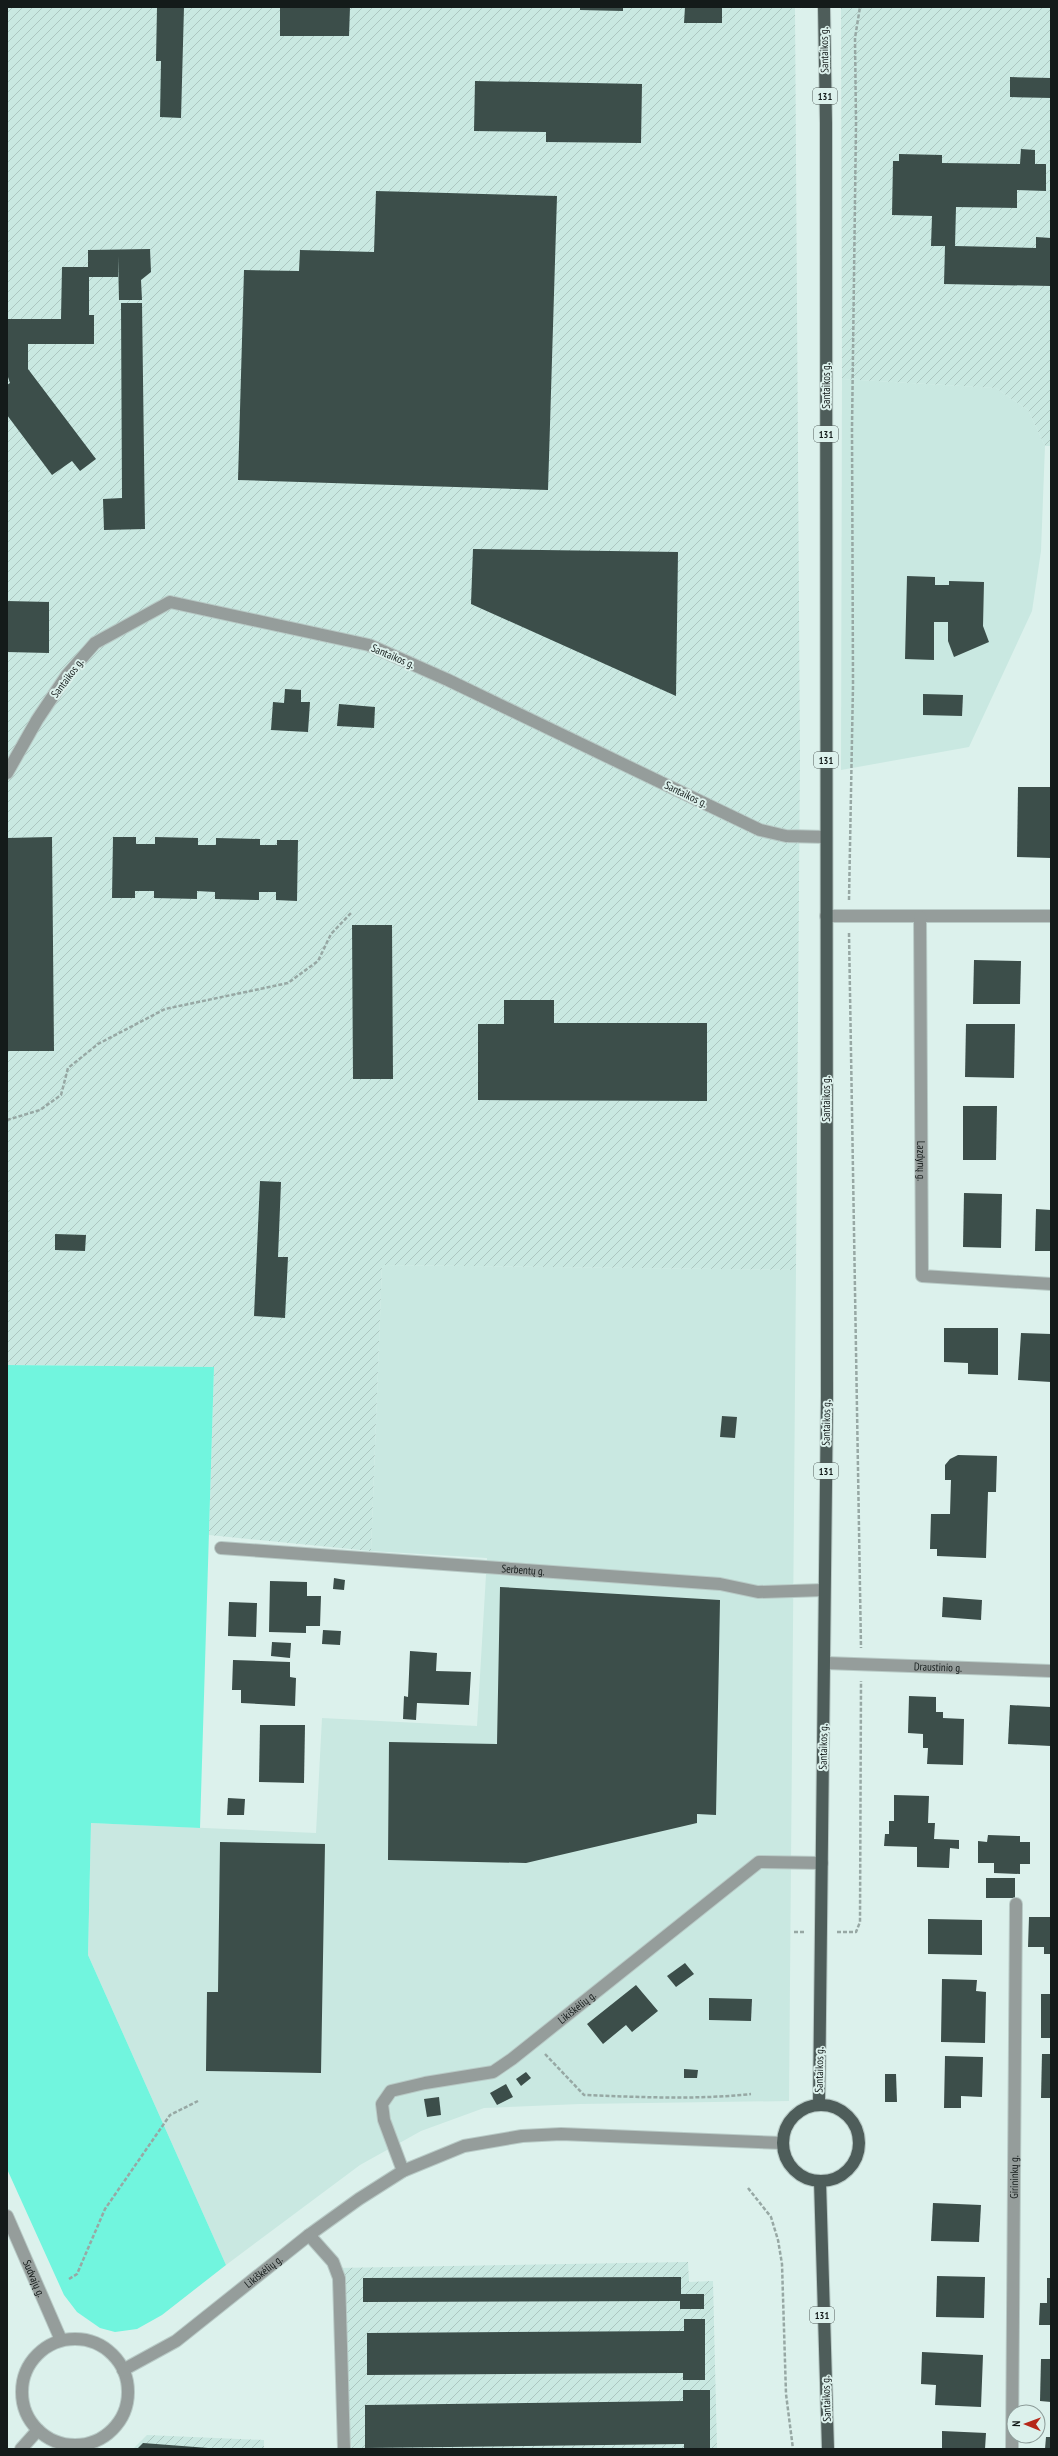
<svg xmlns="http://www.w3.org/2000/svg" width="1058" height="2456" viewBox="0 0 1058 2456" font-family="'PT Sans Narrow',sans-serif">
<defs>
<pattern id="industrial-furrows" width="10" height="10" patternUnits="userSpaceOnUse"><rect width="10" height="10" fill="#c9e8e1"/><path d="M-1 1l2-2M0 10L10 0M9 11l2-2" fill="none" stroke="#acc6c0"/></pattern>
</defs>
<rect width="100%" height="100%" fill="#dcf1ec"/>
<g fill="#c9e8e1">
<path d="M 842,379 L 996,388 L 1028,410 L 1045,446 L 1041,551 L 1032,611 L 969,747 L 841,770 Z"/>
<path d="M 382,1265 L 796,1270 L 789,2101 L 580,2104 L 484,2108 L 421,2131 L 360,2165 L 226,2265 L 88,1955 L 91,1823 L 316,1833 L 322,1718 L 477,1726 L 487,1558 L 371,1551 Z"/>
</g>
<g fill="url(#industrial-furrows)">
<path d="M 7,7 L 795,7 L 800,759 L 796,1270 L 382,1265 L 371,1551 L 209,1535 L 214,1367 L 7,1365 Z"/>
<path d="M 841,7 L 1051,7 L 1051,446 L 1045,446 L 1028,410 L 996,388 L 842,379 Z"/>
<path d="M 688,2262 L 689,2282 L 713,2281 L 717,2449 L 338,2449 L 335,2268 Z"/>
<path d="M 147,2435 L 264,2440 L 264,2449 L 133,2449 Z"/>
</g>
<path fill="#71f5de" d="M 7,1365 L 214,1367 L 200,1828 L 91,1823 L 88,1955 L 226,2265 L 162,2315 L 137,2329 L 115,2332 L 100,2328 L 77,2312 L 64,2295 L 7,2169 Z"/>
<g fill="#3c4e4a">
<path d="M 157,7 L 184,7 L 181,118 L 160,117 L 161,61 L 156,61 Z"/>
<path d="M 280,7 L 350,7 L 349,36 L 280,36 Z"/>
<path d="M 580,7 L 623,7 L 623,11 L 580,10 Z"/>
<path d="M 685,7 L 722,7 L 722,23 L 684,23 Z"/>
<path d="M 1010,77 L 1051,78 L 1051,98 L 1010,97 Z"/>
<path d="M 475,81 L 642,84 L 641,143 L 546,142 L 546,132 L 474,131 Z"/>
<path d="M 1021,149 L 1035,150 L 1035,164 L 1046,164 L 1046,191 L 1017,190 L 1017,208 L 956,207 L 955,246 L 1036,248 L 1036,237 L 1051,238 L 1051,286 L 944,284 L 945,246 L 931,246 L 932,216 L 892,215 L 893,161 L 899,161 L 899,154 L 942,155 L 942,163 L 1020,164 Z"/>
<path d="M 376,191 L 557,196 L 548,490 L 238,480 L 244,270 L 299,271 L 300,250 L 374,252 Z"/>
<path d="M 150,249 L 151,272 L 141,280 L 142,300 L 119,300 L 118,256 L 118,277 L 89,277 L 89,315 L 94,315 L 94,344 L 28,344 L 28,369 L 96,459 L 80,471 L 72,461 L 52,475 L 7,415 L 7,385 L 10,383 L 7,374 L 7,319 L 61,319 L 62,267 L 88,267 L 88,250 Z"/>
<path d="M 121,303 L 142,303 L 145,529 L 104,530 L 103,499 L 122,498 Z"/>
<path d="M 473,549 L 678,552 L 676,696 L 471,604 Z"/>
<path d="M 907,576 L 935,577 L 935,585 L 949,585 L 949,581 L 984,582 L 983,626 L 989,642 L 954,657 L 948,641 L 948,622 L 934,622 L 934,660 L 905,659 Z"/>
<path d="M 7,601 L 49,602 L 49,653 L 7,652 Z"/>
<path d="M 285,689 L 301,690 L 301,702 L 310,702 L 308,732 L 271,730 L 273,702 L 284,703 Z"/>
<path d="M 923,694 L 963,695 L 962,716 L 923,715 Z"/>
<path d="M 339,704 L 375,707 L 374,728 L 337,726 Z"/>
<path d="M 1018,787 L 1051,787 L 1051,858 L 1017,857 Z"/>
<path d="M 52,837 L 54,1051 L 7,1051 L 7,838 Z"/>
<path d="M 113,837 L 136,837 L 136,844 L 155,844 L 155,837 L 198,838 L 198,845 L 216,845 L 216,838 L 260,839 L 260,845 L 277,845 L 277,840 L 298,840 L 297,901 L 276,900 L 276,892 L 259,892 L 259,900 L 215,899 L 215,892 L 197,891 L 197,899 L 154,898 L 154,891 L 135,891 L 135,898 L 112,898 Z"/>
<path d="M 352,925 L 392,925 L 393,1079 L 353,1079 Z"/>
<path d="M 974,960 L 1021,961 L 1020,1004 L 973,1004 Z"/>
<path d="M 504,1000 L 554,1000 L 554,1023 L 707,1023 L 707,1101 L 478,1100 L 478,1024 L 504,1024 Z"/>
<path d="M 966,1024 L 1015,1024 L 1014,1078 L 965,1077 Z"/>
<path d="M 963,1106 L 997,1106 L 996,1160 L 963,1160 Z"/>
<path d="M 260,1181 L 281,1182 L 278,1257 L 288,1257 L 285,1318 L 254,1316 Z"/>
<path d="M 964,1193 L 1002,1194 L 1001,1248 L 963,1247 Z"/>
<path d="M 1036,1209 L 1051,1210 L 1051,1251 L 1035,1251 Z"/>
<path d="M 55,1234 L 86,1235 L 85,1251 L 55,1250 Z"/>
<path d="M 944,1328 L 998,1328 L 998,1375 L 968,1374 L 968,1363 L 944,1362 Z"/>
<path d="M 1021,1333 L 1051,1334 L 1051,1382 L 1018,1380 Z"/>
<path d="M 722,1416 L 737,1417 L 735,1438 L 720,1437 Z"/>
<path d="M 958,1455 L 997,1456 L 996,1492 L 988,1492 L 986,1558 L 937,1556 L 937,1549 L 930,1549 L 931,1514 L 950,1514 L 951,1480 L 945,1480 L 945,1465 L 950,1459 Z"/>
<path d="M 334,1578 L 345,1580 L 344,1590 L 333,1589 Z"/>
<path d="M 270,1581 L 307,1582 L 307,1596 L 321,1596 L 320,1626 L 306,1626 L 306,1633 L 269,1632 Z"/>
<path d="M 500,1587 L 720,1600 L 716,1815 L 697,1814 L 697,1823 L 526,1863 L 388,1860 L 389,1742 L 497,1744 Z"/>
<path d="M 943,1597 L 982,1600 L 981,1620 L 942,1617 Z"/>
<path d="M 229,1602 L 257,1603 L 256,1637 L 228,1636 Z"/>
<path d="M 323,1630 L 341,1631 L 340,1645 L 322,1644 Z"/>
<path d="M 272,1642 L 291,1643 L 290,1658 L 271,1656 Z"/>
<path d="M 410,1651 L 437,1653 L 436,1671 L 471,1672 L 469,1705 L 417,1703 L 416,1720 L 403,1719 L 404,1696 L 408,1697 Z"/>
<path d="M 233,1660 L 290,1662 L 290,1677 L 296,1678 L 295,1706 L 241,1703 L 241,1690 L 232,1690 Z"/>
<path d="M 909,1696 L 936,1697 L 936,1712 L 943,1712 L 943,1718 L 964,1719 L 963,1765 L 927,1764 L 928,1748 L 923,1748 L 923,1734 L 908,1733 Z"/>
<path d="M 1010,1705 L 1051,1707 L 1051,1746 L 1008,1744 Z"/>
<path d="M 260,1725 L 305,1725 L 304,1783 L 259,1782 Z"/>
<path d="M 894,1795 L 929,1796 L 928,1823 L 935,1823 L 934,1839 L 959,1840 L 959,1849 L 950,1848 L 949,1868 L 917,1867 L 917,1847 L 884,1846 L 885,1834 L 889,1834 L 889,1821 L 894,1821 Z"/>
<path d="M 228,1798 L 245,1799 L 244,1815 L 227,1815 Z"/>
<path d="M 988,1835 L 1020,1836 L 1020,1842 L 1030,1842 L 1030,1864 L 1020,1864 L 1020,1874 L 994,1873 L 994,1863 L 978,1863 L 978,1841 L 987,1842 Z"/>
<path d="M 220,1842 L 325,1844 L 321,2073 L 206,2071 L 207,1992 L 218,1992 Z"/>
<rect x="986" y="1878" width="29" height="20"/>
<path d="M 1029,1917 L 1051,1917 L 1051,1954 L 1044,1954 L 1044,1947 L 1028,1947 Z"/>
<path d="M 928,1919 L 982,1920 L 982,1955 L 928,1954 Z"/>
<path d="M 685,1963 L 694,1974 L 676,1987 L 667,1976 Z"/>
<path d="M 942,1979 L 977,1980 L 976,1991 L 986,1992 L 985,2043 L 941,2042 Z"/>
<path d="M 636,1985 L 658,2011 L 632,2032 L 626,2025 L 603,2044 L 587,2024 Z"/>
<rect x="1041" y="1994" width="10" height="44"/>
<path d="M 709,1998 L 752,1999 L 751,2021 L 709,2020 Z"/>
<path d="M 1042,2054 L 1051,2054 L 1051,2098 L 1041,2098 Z"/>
<path d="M 945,2056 L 983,2057 L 982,2097 L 961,2096 L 961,2108 L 944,2108 Z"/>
<path d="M 684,2069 L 698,2070 L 697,2078 L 684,2078 Z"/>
<path d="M 526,2072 L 531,2078 L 521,2086 L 516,2079 Z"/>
<path d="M 885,2074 L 896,2074 L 897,2102 L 885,2102 Z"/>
<path d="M 506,2084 L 513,2097 L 497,2105 L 490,2093 Z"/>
<path d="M 439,2097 L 441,2115 L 427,2117 L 424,2099 Z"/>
<path d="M 933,2203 L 981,2205 L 979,2242 L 931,2241 Z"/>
<path d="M 937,2276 L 985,2277 L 984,2318 L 936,2317 Z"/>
<path d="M 681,2277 L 681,2294 L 704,2294 L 704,2309 L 680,2309 L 680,2301 L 363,2302 L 363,2278 Z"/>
<path d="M 1047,2278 L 1051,2278 L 1051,2325 L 1039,2325 L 1040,2303 L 1047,2303 Z"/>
<path d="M 684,2319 L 705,2319 L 705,2380 L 683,2380 L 683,2373 L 367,2375 L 367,2333 L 684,2331 Z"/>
<path d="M 922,2352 L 983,2355 L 981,2407 L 935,2405 L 936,2385 L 921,2384 Z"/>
<path d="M 1041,2359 L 1051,2359 L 1051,2402 L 1040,2401 Z"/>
<path d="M 683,2390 L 710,2390 L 710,2449 L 684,2449 L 684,2444 L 365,2448 L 365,2405 L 683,2401 Z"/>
<path d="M 942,2431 L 986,2433 L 985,2449 L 942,2449 Z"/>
<path d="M 1046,2437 L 1051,2437 L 1051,2449 L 1045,2449 Z"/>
<path d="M 143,2443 L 208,2448 L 208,2449 L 137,2449 Z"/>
</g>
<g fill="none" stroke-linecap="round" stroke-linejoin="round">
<g stroke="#b8cac6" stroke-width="14">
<g id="minor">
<path d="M 7,773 L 37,720 L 67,675 L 95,643 L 170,602 L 369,645 L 448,680 L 760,830 L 786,836 L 826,837"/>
<path d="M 826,916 L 1051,916"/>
<path id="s1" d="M 920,917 L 922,1276 L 1051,1284"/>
<path id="s2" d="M 221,1548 L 720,1584 L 758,1592 L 824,1590"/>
<path id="s3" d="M 825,1663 L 1051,1671"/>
<path id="s4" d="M 403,2171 L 384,2120 L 382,2104 L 391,2091 L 425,2083 L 493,2072 L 512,2059 L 759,1862 L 822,1863"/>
<path id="s5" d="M 7,2216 L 61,2340"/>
<path d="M 309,2235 L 333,2262 L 339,2278 L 344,2449"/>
<circle cx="75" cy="2392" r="53"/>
<path id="s6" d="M 123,2370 L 176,2341 L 309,2235 L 359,2199 L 403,2171 L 464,2146 L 522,2136 L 561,2134 L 783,2143"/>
<path d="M 21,2449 L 38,2430"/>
<path id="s7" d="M 1012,2449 L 1016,1904"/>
</g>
</g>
<g stroke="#b8cac6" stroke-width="14">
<g id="major">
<path d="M 819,2104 L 827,1396 L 826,123 L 824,7"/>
<circle cx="821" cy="2143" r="38"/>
<path d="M 820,2181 L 828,2449"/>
</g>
</g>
<g stroke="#97a8a4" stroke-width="2.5" stroke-dasharray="4 2" stroke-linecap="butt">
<path d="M 849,900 L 853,685 L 852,429 L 856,124 L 855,38 L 860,7"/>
<path d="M 849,933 L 861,1648"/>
<path d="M 7,1120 L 40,1110 L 61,1095 L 68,1068 L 98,1044 L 165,1009 L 288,983 L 318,961 L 331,934 L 351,913"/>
<path d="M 794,1932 L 804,1932"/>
<path d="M 837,1932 L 856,1932 L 860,1922 L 861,1681"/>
<path d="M 545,2054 L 584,2095 C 640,2097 695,2100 751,2094"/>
<path d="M 748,2188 L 771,2217 L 778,2240 L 782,2264 L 786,2394 L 793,2449"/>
<path d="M 69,2279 L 77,2274 L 105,2209 L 170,2115 L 198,2101"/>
</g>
<use href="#minor" stroke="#959d9b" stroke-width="12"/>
<use href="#major" stroke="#4e5d5a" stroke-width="12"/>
</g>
<g text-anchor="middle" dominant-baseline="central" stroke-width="4" stroke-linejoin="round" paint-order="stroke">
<g fill="#dcf1ec" stroke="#505b59" stroke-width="1">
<rect x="813" y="88" width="24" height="16" rx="3"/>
<rect x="814" y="426" width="24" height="16" rx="3"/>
<rect x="814" y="752" width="24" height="16" rx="3"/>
<rect x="814" y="1463" width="24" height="16" rx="3"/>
<rect x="810" y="2307" width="24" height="16" rx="3"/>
</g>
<g font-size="10" font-weight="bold" fill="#141b1a">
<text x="825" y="96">131</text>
<text x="826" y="434">131</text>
<text x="826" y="760">131</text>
<text x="826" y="1471">131</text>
<text x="822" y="2315">131</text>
</g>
<g font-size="11" fill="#141b1a" stroke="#dcf1ec">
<text transform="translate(824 50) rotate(-91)">Santaikos g.</text>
<text transform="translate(826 386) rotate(-90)">Santaikos g.</text>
<text transform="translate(393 656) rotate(23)">Santaikos g.</text>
<text transform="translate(67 678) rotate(-53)">Santaikos g.</text>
<text transform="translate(686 794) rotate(26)">Santaikos g.</text>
<text transform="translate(826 1099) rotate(-90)">Santaikos g.</text>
<text stroke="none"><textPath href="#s1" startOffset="244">Lazdynų g.</textPath></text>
<text transform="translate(826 1423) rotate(-89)">Santaikos g.</text>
<text stroke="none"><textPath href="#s2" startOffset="303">Serbentų g.</textPath></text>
<text stroke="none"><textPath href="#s3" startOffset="113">Draustinio g.</textPath></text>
<text transform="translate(823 1747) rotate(-89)">Santaikos g.</text>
<text stroke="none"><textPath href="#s4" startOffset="296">Likiškėlių g.</textPath></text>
<text transform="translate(819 2070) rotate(-89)">Santaikos g.</text>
<text stroke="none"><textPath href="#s7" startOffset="272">Girininkų g.</textPath></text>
<text stroke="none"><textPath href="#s6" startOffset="172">Likiškėlių g.</textPath></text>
<text stroke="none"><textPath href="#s5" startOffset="68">Sudvajų g.</textPath></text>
<text transform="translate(826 2399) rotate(-92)">Santaikos g.</text>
</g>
</g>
<rect width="1058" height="2456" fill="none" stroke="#141b1a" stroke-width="16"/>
<g transform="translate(1026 2424) rotate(271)"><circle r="19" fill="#dcf1ec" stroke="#8c9b98"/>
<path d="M0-3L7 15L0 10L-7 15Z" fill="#b6281a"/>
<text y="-6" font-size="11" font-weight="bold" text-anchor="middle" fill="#141b1a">N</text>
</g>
</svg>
